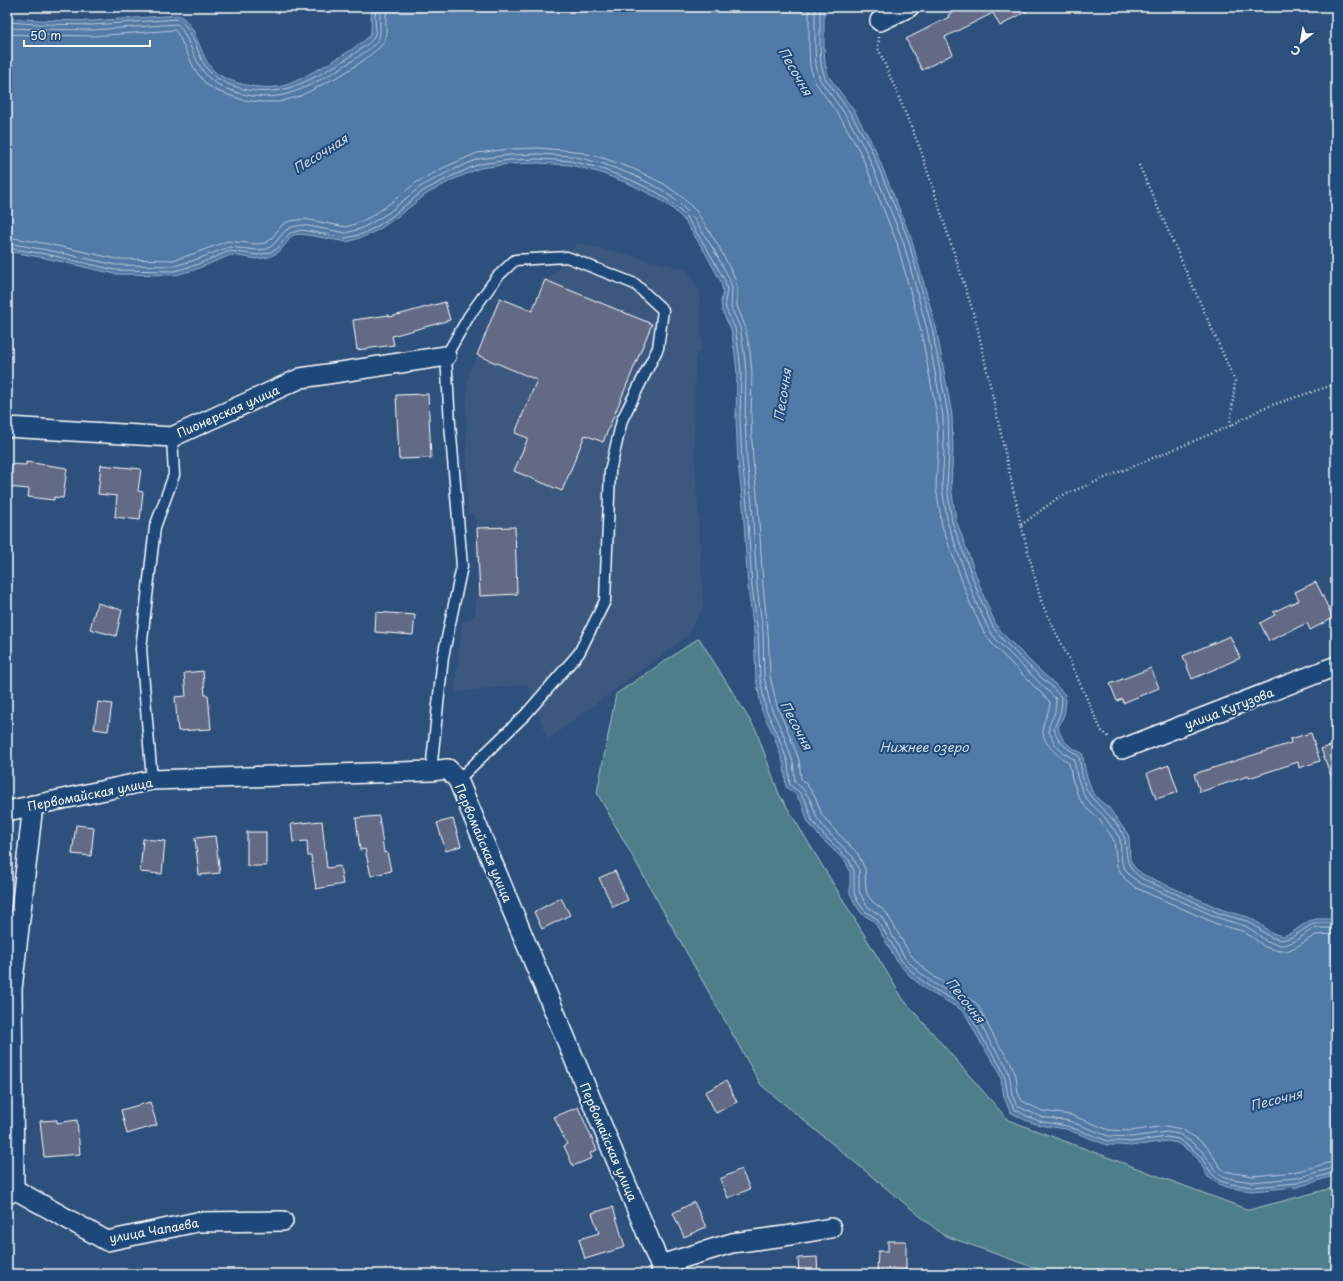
<svg xmlns="http://www.w3.org/2000/svg" width="1343" height="1281" viewBox="0 0 1343 1281" font-family="'Playpen Sans',sans-serif">
<rect width="100%" height="100%" fill="#2d517c"/>
<filter id="ink" filterUnits="userSpaceOnUse"><feTurbulence type="fractalNoise" baseFrequency=".025" numOctaves="2"/><feDisplacementMap in="SourceGraphic" scale="8" xChannelSelector="R" yChannelSelector="G"/><feConvolveMatrix kernelMatrix="1 2 1 2 8 2 1 2 1" color-interpolation-filters="sRGB"/></filter>
<g filter="url(#ink)">
<path fill="#3d597f" d="M 577,243 L 685,269 L 699,290 L 702,349 L 695,356 L 694,440 L 703,606 L 687,636 L 548,739 L 527,684 L 455,692 L 462,622 L 475,616 L 477,595 L 477,528 L 475,515 L 468,513 L 466,412 L 469,371 L 479,354 L 498,298 L 532,311 L 547,279 L 561,266 Z"/>
<path fill="#4e7f8a" stroke="#a6bfc4" d="M 699,638 L 756,730 L 779,794 L 903,999 L 1008,1120 L 1249,1210 L 1336,1187 L 1336,1274 L 1052,1274 L 943,1235 L 761,1085 L 597,793 L 616,694 Z"/>
<path fill="#517aa6" stroke="#97afca" d="M 373,7 L 824,7 L 824,46 L 825,64 L 829,77 L 855,112 L 874,147 L 911,238 L 936,327 L 952,415 L 953,451 L 951,486 L 956,520 L 984,597 L 996,625 L 1004,635 L 1037,668 L 1054,683 L 1065,695 L 1066,702 L 1064,715 L 1058,728 C 1063,743 1069,746 1082,753 L 1086,774 L 1092,791 L 1097,798 L 1109,808 L 1129,836 L 1130,860 L 1135,868 L 1144,875 L 1223,910 L 1248,917 L 1260,924 L 1271,933 L 1283,936 L 1291,933 L 1309,921 L 1317,919 L 1336,919 L 1336,1175 L 1298,1187 L 1252,1191 L 1230,1188 L 1219,1184 L 1208,1177 L 1198,1159 L 1189,1151 L 1177,1143 L 1167,1141 L 1131,1146 L 1119,1145 L 1107,1145 L 1066,1129 L 1039,1125 L 1025,1120 L 1010,1112 L 1004,1097 L 1001,1079 L 998,1069 L 983,1047 L 965,1013 L 957,1007 L 928,991 L 912,978 L 898,963 L 874,921 L 862,914 L 855,904 L 850,893 L 850,872 L 846,862 L 819,836 L 808,822 L 802,804 L 796,795 L 786,787 L 784,765 L 774,736 L 762,711 L 756,678 L 754,632 L 748,588 L 743,505 L 738,462 L 736,418 L 737,374 L 735,354 L 731,329 L 722,311 L 721,302 L 723,291 L 721,282 L 706,254 L 685,221 L 672,208 L 656,197 L 630,184 L 598,172 L 570,165 L 539,163 L 510,164 L 480,168 L 450,181 L 425,195 L 393,220 L 378,230 L 363,237 L 347,242 L 302,234 L 293,235 L 279,252 L 269,257 L 257,259 L 231,255 L 194,270 L 175,275 L 115,274 L 45,258 L 7,251 L 7,18 L 38,20 L 92,21 L 179,15 C 199,27 198,55 214,71 C 220,77 230,80 238,83 C 252,87 269,89 283,86 C 293,83 302,78 311,73 C 332,62 351,51 370,36 C 373,26 369,16 373,7 Z"/>
<g fill="none" stroke-linecap="round" stroke-linejoin="round">
<g stroke="#b9cadb" stroke-width="1">
<path d="M 809,7 L 809,48 L 810,66 L 815,82 L 842,120 L 861,154 L 897,243 L 921,331 L 937,416 L 938,451 L 936,487 L 942,526 L 970,603 L 984,633 L 994,646 L 1050,702 C 1050,711 1045,717 1043,726 C 1040,742 1057,755 1069,763 L 1072,779 L 1079,798 L 1087,809 L 1098,818 L 1110,834 L 1114,841 L 1117,866 L 1125,879 L 1136,888 L 1217,924 L 1242,931 L 1252,937 L 1265,947 L 1279,951 L 1287,951 L 1296,947 L 1316,935 L 1336,934"/>
<path d="M 815,7 L 815,47 L 816,65 L 820,80 L 847,117 L 866,151 L 903,241 L 927,329 L 943,416 L 944,451 L 942,487 L 948,524 L 975,600 L 989,630 L 998,642 L 1056,699 L 1055,712 L 1049,726 L 1049,732 L 1055,744 L 1062,752 L 1074,759 L 1077,777 L 1084,795 L 1091,804 L 1102,814 L 1115,831 L 1120,839 L 1122,864 L 1129,875 L 1140,883 L 1219,918 L 1245,926 L 1255,932 L 1267,942 L 1281,945 L 1285,945 L 1295,941 L 1313,929 L 1319,928 L 1336,928"/>
<path d="M 820,7 L 820,47 L 821,65 L 825,78 L 851,114 L 871,149 L 908,239 L 932,328 L 948,415 L 949,451 L 947,486 L 952,522 L 980,598 L 993,627 L 1001,638 L 1034,671 L 1051,686 L 1061,697 L 1062,702 L 1060,714 L 1054,728 C 1058,744 1066,747 1079,756 C 1081,768 1082,783 1089,794 C 1099,808 1117,819 1124,837 C 1126,840 1125,845 1126,849 C 1127,864 1130,870 1143,879 L 1221,914 L 1247,921 L 1258,928 L 1270,937 L 1282,940 L 1292,937 L 1311,925 L 1318,923 L 1336,923"/>
<path d="M 7,22 L 38,24 L 92,25 L 178,19 C 197,30 196,62 213,75 C 232,90 262,95 285,89 C 303,85 332,68 348,58 C 354,53 371,44 374,37 C 377,30 375,23 375,16 C 375,13 377,10 377,7"/>
<path d="M 7,28 L 37,29 L 92,30 L 177,24 C 182,27 184,34 187,39 C 195,56 201,76 219,85 C 238,96 266,100 287,94 C 306,89 335,72 352,61 C 359,56 374,47 378,40 C 382,32 379,24 380,16 C 380,13 382,10 382,7"/>
<path d="M 7,34 L 37,35 L 92,36 L 175,30 L 179,36 L 195,70 L 206,84 L 217,91 L 243,100 L 261,102 L 279,102 L 300,96 L 343,74 L 364,60 L 380,47 L 384,42 L 386,33 L 386,16 L 388,7"/>
<path d="M 7,237 L 48,244 L 117,259 L 173,260 L 190,255 L 228,241 L 257,244 L 265,243 L 270,240 L 283,224 L 290,221 L 304,219 L 346,227 L 358,223 L 370,217 L 384,208 L 417,182 L 443,168 L 477,153 L 509,149 L 539,148 L 574,151 L 603,158 L 636,170 L 664,184 L 682,197 L 697,212 L 719,247 L 734,276 L 737,287 L 737,306 L 745,326 L 750,352 L 752,372 L 751,418 L 753,460 L 758,504 L 763,586 L 768,631 L 770,676 L 777,706 L 788,731 L 799,760 L 801,779 L 807,785 L 815,796 L 822,815 L 831,826 L 858,854 L 865,869 L 866,890 L 868,896 L 873,902 L 886,912 L 910,954 L 922,967 L 936,978 L 965,995 L 977,1004 L 995,1039 L 1011,1063 L 1016,1076 L 1018,1093 L 1022,1101 L 1042,1111 L 1071,1115 L 1109,1130 L 1130,1131 L 1166,1126 L 1181,1129 L 1198,1139 L 1208,1148 L 1220,1167 L 1225,1171 L 1234,1173 L 1253,1176 L 1294,1172 L 1336,1161"/>
<path d="M 7,243 L 47,250 L 116,265 L 174,266 L 192,261 L 229,247 L 257,250 L 267,249 L 273,245 L 286,230 L 292,227 L 303,225 L 346,233 L 360,229 L 373,222 L 388,213 L 420,187 L 446,173 L 478,159 L 510,155 L 539,154 L 572,156 L 601,163 L 633,175 L 661,189 L 678,202 L 692,216 L 714,250 L 729,278 L 732,288 L 731,308 L 740,327 L 744,352 L 746,373 L 745,418 L 747,461 L 752,504 L 757,587 L 763,632 L 764,677 L 771,708 L 783,733 L 793,762 L 795,782 L 803,789 L 810,799 L 817,818 L 826,830 L 853,857 L 859,870 L 859,891 L 863,899 L 868,907 L 881,916 L 905,958 L 918,971 L 933,983 L 961,999 L 972,1008 L 990,1042 L 1006,1065 L 1010,1078 L 1012,1095 L 1017,1106 L 1041,1117 L 1069,1121 L 1108,1136 L 1131,1137 L 1167,1132 L 1179,1134 L 1194,1144 L 1204,1153 L 1215,1171 L 1223,1176 L 1232,1179 L 1252,1182 L 1296,1178 L 1336,1167"/>
<path d="M 7,248 L 46,254 L 115,270 L 174,271 L 193,266 L 230,251 L 257,255 L 268,253 L 277,249 L 290,233 L 302,230 L 346,238 L 362,234 L 376,227 L 391,217 L 423,191 L 448,178 L 479,164 L 510,160 L 539,159 L 571,161 L 599,168 L 631,180 L 658,193 L 674,205 L 687,218 L 709,252 L 725,281 L 727,290 L 725,302 L 726,309 L 735,328 L 739,353 L 741,374 L 740,418 L 742,461 L 747,505 L 752,587 L 758,632 L 760,678 L 766,710 L 778,735 L 788,763 L 790,785 L 799,792 L 806,802 L 812,820 L 822,833 L 849,860 L 854,871 L 854,892 L 858,902 L 865,911 L 877,919 L 901,960 L 915,975 L 930,987 L 959,1003 L 968,1011 L 986,1044 L 1001,1067 L 1005,1078 L 1008,1096 L 1014,1109 L 1027,1116 L 1039,1121 L 1067,1126 L 1108,1141 L 1119,1141 L 1131,1142 L 1167,1137 L 1178,1139 L 1191,1148 L 1200,1156 L 1212,1174 L 1220,1181 L 1231,1184 L 1252,1187 L 1297,1183 L 1336,1172"/>
</g>
</g>
<g fill="#636b86" stroke="#fff">
<path d="M 964,7 L 1034,7 L 1000,26 L 993,13 L 945,37 L 953,54 L 922,70 L 906,39 L 949,17 L 948,15 Z"/>
<path d="M 545,280 L 652,324 L 603,442 L 585,435 L 562,491 L 514,471 L 528,438 L 515,433 L 537,380 L 477,355 L 500,298 L 532,311 Z"/>
<path d="M 445,302 L 450,320 L 392,336 L 394,345 L 357,350 L 353,320 L 389,315 L 390,317 Z"/>
<path d="M 428,394 L 431,458 L 399,459 L 396,395 Z"/>
<path d="M 26,462 L 67,468 L 63,498 L 54,497 L 54,500 L 28,497 L 29,489 L 7,487 L 7,464 L 26,465 Z"/>
<path d="M 101,465 L 141,469 L 138,491 L 143,492 L 140,520 L 115,517 L 117,496 L 98,494 Z"/>
<path d="M 515,527 L 517,594 L 480,596 L 477,528 Z"/>
<path d="M 1316,582 L 1333,618 L 1310,630 L 1307,623 L 1269,641 L 1260,623 L 1275,615 L 1273,612 L 1299,600 L 1295,592 Z"/>
<path d="M 97,603 L 122,610 L 116,636 L 90,629 Z"/>
<path d="M 376,612 L 415,615 L 413,635 L 375,632 Z"/>
<path d="M 1230,636 L 1240,658 L 1192,679 L 1183,656 Z"/>
<path d="M 1151,668 L 1159,688 L 1123,703 L 1122,699 L 1117,701 L 1110,684 Z"/>
<path d="M 203,671 L 205,695 L 208,695 L 211,729 L 178,731 L 175,697 L 186,696 L 184,673 Z"/>
<path d="M 98,702 L 112,704 L 108,731 L 94,729 Z"/>
<path d="M 1311,733 L 1320,761 L 1299,768 L 1298,762 L 1249,778 L 1248,776 L 1200,792 L 1194,774 L 1291,743 L 1290,739 Z"/>
<path d="M 1336,744 L 1336,784 L 1334,784 L 1321,749 Z"/>
<path d="M 1169,765 L 1178,792 L 1156,799 L 1147,773 Z"/>
<path d="M 379,816 L 384,853 L 387,852 L 391,871 L 371,876 L 365,849 L 360,850 L 356,818 Z"/>
<path d="M 453,819 L 461,846 L 446,851 L 437,823 Z"/>
<path d="M 322,821 L 327,868 L 340,866 L 343,884 L 316,889 L 311,856 L 308,856 L 307,841 L 293,842 L 291,824 Z"/>
<path d="M 76,825 L 94,827 L 91,856 L 72,854 Z"/>
<rect x="247" y="832" width="19" height="34"/>
<path d="M 215,836 L 220,873 L 199,875 L 195,838 Z"/>
<path d="M 143,839 L 165,841 L 162,874 L 140,872 Z"/>
<path d="M 615,871 L 628,900 L 613,907 L 599,878 Z"/>
<path d="M 561,898 L 570,915 L 542,929 L 534,912 Z"/>
<path d="M 726,1081 L 737,1102 L 716,1113 L 705,1092 Z"/>
<path d="M 150,1102 L 157,1125 L 127,1134 L 121,1110 Z"/>
<path d="M 578,1107 L 597,1150 L 590,1153 L 592,1158 L 573,1166 L 564,1146 L 567,1144 L 554,1117 Z"/>
<path d="M 57,1120 L 57,1123 L 77,1120 L 80,1154 L 44,1157 L 40,1121 Z"/>
<path d="M 741,1169 L 750,1189 L 728,1198 L 720,1179 Z"/>
<path d="M 694,1202 L 706,1227 L 684,1237 L 673,1213 Z"/>
<path d="M 613,1207 L 625,1247 L 585,1259 L 579,1239 L 599,1233 L 592,1213 Z"/>
<path d="M 888,1241 L 906,1241 L 906,1271 L 877,1270 L 878,1251 L 888,1251 Z"/>
<path d="M 817,1257 L 818,1274 L 799,1274 L 798,1258 Z"/>
</g>
<g fill="none" stroke-linecap="round" stroke-linejoin="round">
<g stroke="#fff" stroke-width="13">
<g id="service">
<path d="M 431,771 L 443,657 L 462,566 L 450,424 L 446,356 L 469,316 L 497,277 L 515,260 L 567,257 L 635,284 L 663,310 L 658,348 L 622,420 L 610,471 L 605,601 L 579,653 L 526,714 L 458,780"/>
<path d="M 152,780 L 141,649 L 155,527 L 174,475 L 172,437"/>
</g>
</g>
<g stroke="#fff" stroke-width="22">
<g id="minor">
<path d="M 880,21 L 909,7"/>
<path d="M 7,427 L 172,437 L 301,378 L 446,356"/>
<path d="M 1122,749 L 1336,666"/>
<path d="M 7,811 L 152,780 L 431,771 L 448,769 L 458,780 L 660,1265 L 663,1274"/>
<path d="M 14,1189 L 12,989 L 33,805"/>
<path d="M 7,1195 L 14,1189 L 107,1241 L 197,1222 L 283,1221"/>
<path d="M 660,1265 L 732,1243 L 785,1236 L 831,1228"/>
</g>
</g>
<g stroke="#fff" stroke-width="2.5" stroke-dasharray="1 3" stroke-linecap="butt">
<path d="M 879,37 L 878,48 L 920,148 L 976,321 L 1021,525 L 1042,604 L 1069,659 L 1101,730 L 1110,738"/>
<path d="M 1139,165 L 1235,381 L 1230,426"/>
<path d="M 1021,525 L 1059,497 L 1230,426 L 1263,408 L 1336,384"/>
</g>
<use href="#service" stroke="#1f4a7a" stroke-width="10"/>
<use href="#minor" stroke="#1f4a7a" stroke-width="19"/>
</g>
</g>
<g text-anchor="middle" dominant-baseline="central" stroke-width="4" stroke-linejoin="round" paint-order="stroke">
<g font-size="12" fill="#fff" stroke="#1f4a7a">
<text transform="translate(228 411) rotate(-24)">Пионерская улица</text>
<text transform="translate(1229 708) rotate(-21)">улица Кутузова</text>
<text transform="translate(90 794) rotate(-11)">Первомайская улица</text>
<text transform="translate(484 843) rotate(67)">Первомайская улица</text>
<text transform="translate(609 1142) rotate(67)">Первомайская улица</text>
<text transform="translate(154 1230) rotate(-10)">улица Чапаева</text>
</g>
<g font-size="13" font-style="italic" fill="#d4dee9" stroke="#1f4a7a">
<text transform="translate(796 71) rotate(60)">Песочня</text>
<text transform="translate(320 153) rotate(-32)">Песочная</text>
<text transform="translate(782 395) rotate(-81)">Песочня</text>
<text transform="translate(797 725) rotate(62)">Песочня</text>
<text x="924" y="746">Нижнее озеро</text>
<text transform="translate(966 1000) rotate(52)">Песочня</text>
<text transform="translate(1276 1099) rotate(-14)">Песочня</text>
</g>
</g>
<rect width="1343" height="1281" fill="none" stroke="#1f4a7a" stroke-width="24"/>
<rect x="12" y="12" width="1319" height="1257" fill="none" stroke="#fff" stroke-width="1.5" filter="url(#ink)"/>
<g transform="translate(1301 42) rotate(211)" stroke="#1f4a7a" stroke-width="3" paint-order="stroke">
<path d="M0-3L7 15L0 10L-7 15Z" fill="#ffffff"/>
<text y="-6" font-size="11" font-weight="bold" text-anchor="middle" fill="#ffffff">С</text>
</g>
<path d="M24 40v6h126v-6" fill="none" stroke="#ffffff" stroke-width="2"/>
<text x="30" y="40" font-size="12" fill="#ffffff" stroke="#1f4a7a" stroke-width="3" paint-order="stroke">50 m</text>
</svg>
